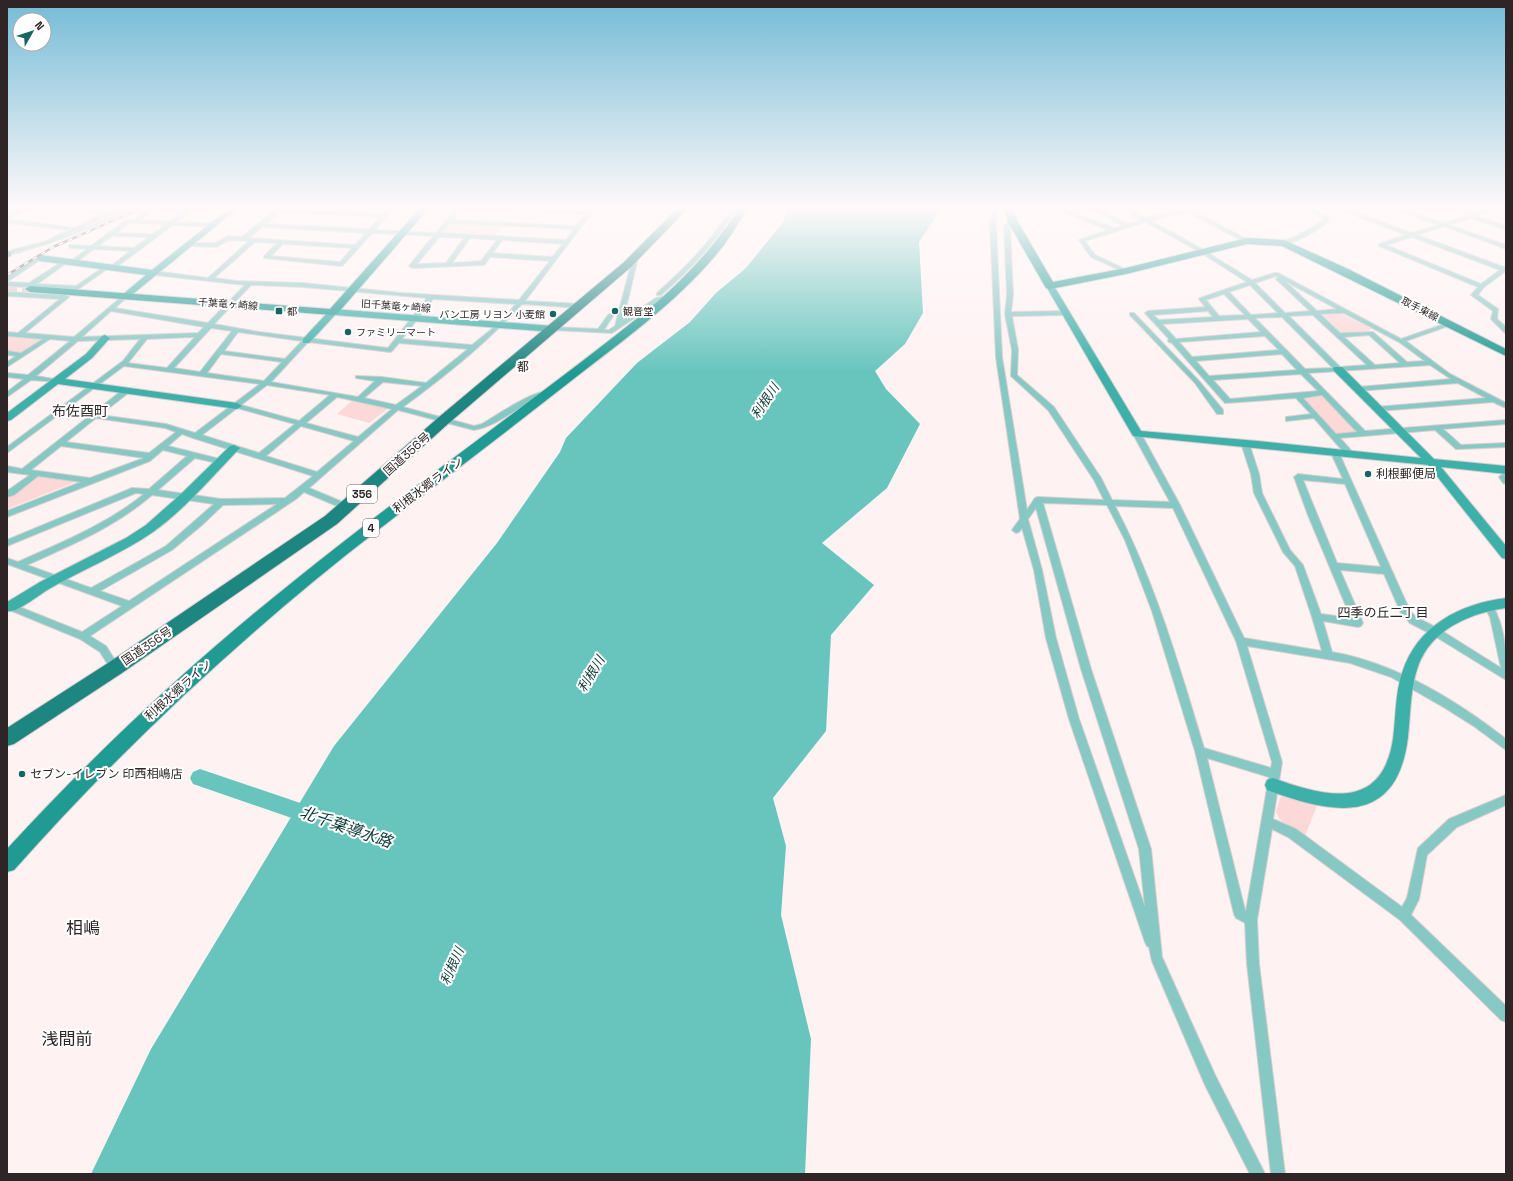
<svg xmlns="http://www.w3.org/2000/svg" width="1513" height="1181" viewBox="0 0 1513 1181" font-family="'Space Grotesk','Noto Sans JP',sans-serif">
<rect width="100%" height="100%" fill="#fff2f3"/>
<g fill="#fcd8d9">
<path d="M 451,222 L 502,225 L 494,237 L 443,234 L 442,233 Z"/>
<path d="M 1342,314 L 1372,329 L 1368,331 L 1340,333 L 1321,315 Z"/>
<path d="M 7,334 L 48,338 L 22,355 L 7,353 Z"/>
<path d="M 1323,395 L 1360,433 L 1334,434 L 1301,397 Z"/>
<path d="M 354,399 L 390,407 L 369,423 L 337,414 Z"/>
<path d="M 36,474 L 78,481 L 7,509 L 7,495 Z"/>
<path d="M 1286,794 L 1318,803 L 1305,836 L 1280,820 L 1276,812 L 1280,798 Z"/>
</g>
<path fill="#68c5be" d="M 787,207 L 937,207 L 941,209 L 919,242 L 923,313 L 905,344 L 875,371 L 886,389 L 920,424 L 887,488 L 822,543 L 874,585 L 831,635 L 826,731 L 773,798 L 786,846 L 781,915 L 811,1039 L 805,1174 L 91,1174 L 151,1049 L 334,746 L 497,543 L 560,452 L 566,438 L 637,363 L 690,322 L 716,293 L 746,268 L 784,221 Z"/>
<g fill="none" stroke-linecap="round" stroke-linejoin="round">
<path stroke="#68c5be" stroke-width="1.5" d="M 17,253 L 63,238 L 137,207"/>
<path fill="#68c5be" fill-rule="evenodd" d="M 200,769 L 315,808 L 322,811 L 325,817 L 322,823 L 315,826 L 193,784 L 190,778 L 193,772 Z"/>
<path stroke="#d6c9ca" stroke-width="10" stroke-dasharray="10 5" stroke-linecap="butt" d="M 7,288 L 30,289"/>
<g stroke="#dacdce" stroke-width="2">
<g id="street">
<path d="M 24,207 L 30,207 L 8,219 L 75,228 L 101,215 L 76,208 L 76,207 C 86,207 98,214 107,213 C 117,212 125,206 135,207 L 108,216 L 48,244 L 16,252 L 7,257 L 7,253 L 12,250 L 44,242 L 69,230 L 7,223 L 7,216 Z"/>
<path d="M 151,207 L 186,209 L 190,207 L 195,207 L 177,222 L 212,223 L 215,225 L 212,227 L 173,225 L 115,268 L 110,267 L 130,251 L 94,249 L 75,263 L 70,262 L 87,249 L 71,248 L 69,247 L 69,245 L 91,246 L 126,220 L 133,220 ZM 152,211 L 182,212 L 170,221 L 140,220 ZM 129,223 L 166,224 L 153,234 L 116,233 ZM 112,236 L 149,237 L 134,248 L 98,246 Z"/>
<path d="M 278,207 L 283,207 L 282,209 L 382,214 L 389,207 L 394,207 L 375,230 L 436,233 L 457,207 L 463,207 L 453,220 L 576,226 L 585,214 L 472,209 L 469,207 L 497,207 L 588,211 L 591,207 L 596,207 L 525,301 L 581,304 L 584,306 L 581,308 L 522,304 C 487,343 445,376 403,407 L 474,426 L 482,424 C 496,416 534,389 550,391 L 550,395 C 522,401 502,425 474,430 L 398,410 L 309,488 L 350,505 L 351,507 L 350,509 L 344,509 L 304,492 L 296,499 L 90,636 L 106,646 L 118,665 L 120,668 L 118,671 L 115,672 L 112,671 L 100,652 L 80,639 L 7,609 L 7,602 L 82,632 L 122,606 L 7,564 L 7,558 L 18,562 C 62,542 106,525 144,494 L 136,493 L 7,546 L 7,540 L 132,488 L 149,489 L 187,456 L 163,450 L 150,461 L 7,517 L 7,511 L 81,482 L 38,476 L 14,495 L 7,497 L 7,491 L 30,475 L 7,472 L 7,466 L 22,469 L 125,388 L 131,388 L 132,390 L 100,415 L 166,424 L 195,433 L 260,384 L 124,366 L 7,453 L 7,447 L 123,361 L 140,339 L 78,341 L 36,376 L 60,380 L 60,382 L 31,380 L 7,397 L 7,392 L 24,379 L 7,377 L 7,373 L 28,375 L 70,341 L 50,339 L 7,367 L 7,362 L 16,356 L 7,355 L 7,351 L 21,353 L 43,339 L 7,336 L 7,332 L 18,333 L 60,299 L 7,296 L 7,292 L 66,295 L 69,297 L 25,333 L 74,337 L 125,294 L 127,295 L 127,297 L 115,308 L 208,323 L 245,285 L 154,275 L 151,273 L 154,271 L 208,278 L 249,241 L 229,240 L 216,247 L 190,246 L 188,245 L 188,243 L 215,243 L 228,236 L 242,237 ZM 279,212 L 380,217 L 369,229 L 266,224 ZM 450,223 L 574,229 L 566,240 L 441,233 ZM 262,227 L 366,233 L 355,245 L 249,238 ZM 372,233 L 433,236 L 409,266 L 412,268 L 483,265 L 485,264 L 490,257 L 550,261 L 519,300 L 402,293 L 303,283 L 237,281 L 214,278 L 255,242 L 277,243 L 264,256 L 264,258 L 341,266 L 343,265 ZM 439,237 L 464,238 L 446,263 L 417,264 ZM 470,238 L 497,240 L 481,261 L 452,263 ZM 502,240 L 563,244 L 552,257 L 493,253 ZM 283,244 L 352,248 L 340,262 L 271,256 ZM 251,285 L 303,287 L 427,298 L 388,348 L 259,332 L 214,324 ZM 433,299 L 516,304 L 498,324 L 472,345 L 402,339 ZM 111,311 L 204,327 L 198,333 L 82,337 ZM 211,328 L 232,331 L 200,372 L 174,368 ZM 238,332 L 302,341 L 285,359 L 224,351 ZM 195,337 L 167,368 L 128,363 L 147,339 ZM 308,342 L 390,352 L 392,351 L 399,343 L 468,349 L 426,383 L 382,377 L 356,376 L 356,378 L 375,381 L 358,397 L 271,382 ZM 221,354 L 282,362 L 264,381 L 207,373 ZM 383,382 L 422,386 L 396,405 L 364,398 ZM 267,385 L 330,395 L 299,421 L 241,405 ZM 337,397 L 392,409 L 358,437 L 306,423 ZM 237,408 L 295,424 L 259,453 L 202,435 ZM 96,418 L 165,428 L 176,432 L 149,453 L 66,442 ZM 301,426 L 354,441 L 317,472 L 266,456 ZM 182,434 L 193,438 L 313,476 L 285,498 L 221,499 L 158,490 L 195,458 L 221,464 L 225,462 L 224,460 L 168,446 ZM 61,446 L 144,458 L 90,478 L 31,470 ZM 152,495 L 214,504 L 166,546 L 91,588 L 27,565 C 71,545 115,527 152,495 ZM 277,504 L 129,601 L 100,591 L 172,550 L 202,525 L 223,505 Z"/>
<path d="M 732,207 L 737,207 C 717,242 691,269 661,295 L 657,295 L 657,293 C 687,266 711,242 732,207 Z"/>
<path d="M 993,207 L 998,207 L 996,224 L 1002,357 L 1027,510 L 1035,498 L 1038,497 L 1104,500 L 1094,480 L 1048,410 L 1011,376 L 1012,350 L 1005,314 L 1007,295 L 1004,225 L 1013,220 L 1016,222 L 1010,226 L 1013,295 L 1011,312 L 1066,311 L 1069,313 L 1066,315 L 1012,316 L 1018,350 L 1017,375 L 1054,407 L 1101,478 L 1112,500 L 1170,502 L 1133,434 L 1134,432 L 1140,432 L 1180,505 L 1244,638 L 1322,651 L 1312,617 L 1295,566 L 1283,552 L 1254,493 L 1251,474 L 1241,443 L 1245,441 L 1249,443 L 1259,474 L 1262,493 L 1290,550 L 1303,565 L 1321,614 L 1351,618 L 1308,515 L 1294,477 L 1298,474 L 1343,479 L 1331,453 L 1335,451 L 1339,453 L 1410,611 L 1416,617 L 1439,629 L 1501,668 L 1490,617 L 1483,604 L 1485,602 L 1491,602 C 1506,629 1506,650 1506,680 L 1433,635 L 1410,623 L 1401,613 L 1384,574 L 1340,570 L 1363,623 L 1361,626 L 1358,627 L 1323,621 L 1332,652 C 1395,663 1456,700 1506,739 L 1506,750 L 1475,727 L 1445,708 L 1391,677 L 1350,663 L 1247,646 L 1282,762 L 1273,819 L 1296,829 L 1402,907 L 1407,898 L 1418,848 L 1449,819 L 1506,795 L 1506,805 L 1457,827 L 1427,855 L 1419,899 L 1411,915 L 1506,1006 L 1506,1022 L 1501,1020 L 1400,920 L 1288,837 L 1272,829 L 1257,920 L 1259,964 L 1285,1174 L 1271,1174 L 1247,964 L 1245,923 L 1236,918 L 1234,914 L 1195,751 L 1152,611 L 1125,540 L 1107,505 L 1043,503 L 1091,669 L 1151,849 L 1162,957 L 1215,1075 L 1265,1174 L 1250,1174 L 1205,1085 L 1152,961 L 1149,947 L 1147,946 L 1145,942 L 1069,719 L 1046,638 L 1034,570 L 1022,528 L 1019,532 L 1016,533 L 1012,530 L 1020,519 L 996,357 L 990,224 ZM 1303,480 L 1345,484 L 1381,567 L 1337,563 ZM 1115,506 L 1173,508 L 1236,641 L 1272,762 L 1271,768 L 1204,748 C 1179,665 1155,582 1115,506 ZM 1036,508 L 1081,669 L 1139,849 L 1145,907 L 1079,719 L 1056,638 L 1042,570 L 1028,519 ZM 1207,758 L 1269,777 L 1246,911 L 1245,910 Z"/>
<path d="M 1005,207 L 1020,207 C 1017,210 1008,210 1005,207 Z"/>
<path d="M 1057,207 L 1063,207 L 1070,211 L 1114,228 L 1122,226 L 1090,207 L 1095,207 L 1127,224 L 1142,220 L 1121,207 L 1126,207 L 1147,218 L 1183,209 L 1181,207 L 1186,207 L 1250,241 L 1245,242 L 1187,212 L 1151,221 L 1202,249 L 1252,280 L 1274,273 L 1278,273 L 1401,339 L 1447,323 L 1451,323 L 1451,325 L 1406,341 L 1450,374 L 1506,403 L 1506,408 L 1493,402 L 1378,411 L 1375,411 L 1375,407 L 1486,398 L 1458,383 L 1358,391 L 1354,389 L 1358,387 L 1451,379 L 1430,365 L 1308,373 L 1365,431 L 1506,420 L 1506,424 L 1443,429 L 1461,445 L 1506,443 L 1506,447 L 1459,449 L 1456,449 L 1435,430 L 1340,438 L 1355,455 L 1351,457 L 1348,457 L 1314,418 L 1286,421 L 1286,417 L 1311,414 L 1296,398 L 1225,403 L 1172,343 L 1169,342 L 1168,341 L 1169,339 L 1145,313 L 1148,311 L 1205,307 L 1199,299 L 1200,298 L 1247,282 L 1198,251 L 1146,222 L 1085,241 L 1095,255 L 1129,271 L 1124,272 L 1091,257 L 1079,240 L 1108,230 L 1066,213 ZM 1276,276 L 1278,277 L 1276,279 L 1277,280 L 1310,311 L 1285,313 L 1255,283 ZM 1285,281 L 1337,309 L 1317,311 ZM 1250,285 L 1278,313 L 1251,315 L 1229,292 ZM 1224,294 L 1245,315 L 1219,316 L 1206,300 ZM 1208,311 L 1213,317 L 1159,320 L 1153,315 ZM 1344,313 L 1399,342 L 1425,361 L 1407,362 L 1373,332 L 1340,333 L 1320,314 ZM 1313,315 L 1367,365 L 1340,367 L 1289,316 ZM 1282,317 L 1333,368 L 1305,369 L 1255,318 ZM 1248,319 L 1261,332 L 1176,339 L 1162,324 ZM 1369,335 L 1400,363 L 1375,365 L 1344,337 ZM 1265,336 L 1279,350 L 1192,357 L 1179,342 ZM 1282,354 L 1297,370 L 1209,376 L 1196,361 ZM 1301,374 L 1318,391 L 1230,399 L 1213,380 ZM 1322,395 L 1357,432 L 1336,434 L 1303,398 Z"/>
<path d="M 1303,207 L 1309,207 L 1329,217 L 1329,221 C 1320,229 1293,245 1282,244 L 1282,242 L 1295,237 L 1324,220 L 1324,219 Z"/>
<path d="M 1333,207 L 1340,207 L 1412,233 L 1438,225 L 1393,208 L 1393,207 L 1399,207 L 1444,223 L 1466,216 L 1466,214 L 1448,208 L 1448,207 L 1454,207 L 1474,213 L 1490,208 L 1490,207 L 1500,207 L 1506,209 L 1506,213 L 1495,210 L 1476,216 L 1506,226 L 1506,230 L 1471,218 L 1449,225 L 1506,245 L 1506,249 L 1444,226 L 1417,235 L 1504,267 L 1506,266 L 1506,271 L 1484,287 L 1478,295 L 1498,309 L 1497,319 L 1506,327 L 1506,333 L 1504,332 L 1491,319 L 1493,311 L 1471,295 L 1478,287 L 1379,246 L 1379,244 L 1406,235 ZM 1412,237 L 1500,270 L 1481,284 L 1386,245 Z"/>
<path d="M 38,257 L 43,258 L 7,282 L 7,277 Z"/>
<path d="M 633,257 L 638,258 L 623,320 L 656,298 L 670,295 L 673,297 L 672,298 L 660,301 L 612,333 L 551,330 L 550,329 L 553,327 L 598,329 L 608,315 L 610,314 L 613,316 L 604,330 L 609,330 L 615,326 Z"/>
<path d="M 66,259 L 68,260 L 68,262 L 37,284 L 76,286 L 105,266 L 110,267 L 77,290 L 7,286 L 7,282 L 29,283 Z"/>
<path d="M 1130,313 L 1134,313 L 1199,381 L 1223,410 L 1223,414 L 1217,414 L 1195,383 L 1130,315 Z"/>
<path d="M 1503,474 L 1506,475 L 1506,484 L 1503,483 L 1499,477 Z"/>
</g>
</g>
<g stroke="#dacdce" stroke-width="2">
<g id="secondary">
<path d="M 231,207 L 239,207 L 128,298 L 122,298 L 121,296 L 146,275 L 40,261 L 36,258 L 40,255 L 152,270 Z"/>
<path d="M 7,251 L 11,252 L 11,256 L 7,257 Z"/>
<path d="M 1050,283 L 1054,286 L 1141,431 L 1258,441 L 1421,458 L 1334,371 L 1333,369 L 1334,367 L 1342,367 L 1434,459 L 1506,466 L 1506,474 L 1441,467 L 1506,546 L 1506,559 L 1502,558 L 1428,465 L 1133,436 L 1046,286 Z"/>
<path d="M 333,309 L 553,326 L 558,329 L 553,332 L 335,315 L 309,343 L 303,343 L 303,339 L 330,310 Z"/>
<path d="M 105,335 L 110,338 L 92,358 L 65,379 L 237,403 L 242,406 L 237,409 L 58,384 L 11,420 L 7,421 L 7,413 L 86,354 L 102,336 Z"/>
<path d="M 234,445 L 240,448 L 238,450 C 212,477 183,511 153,532 C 120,555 83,569 49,589 C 40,594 16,614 7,611 L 7,602 L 40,582 L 126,538 L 146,525 L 181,494 L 230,446 Z"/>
<path d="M 1506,598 L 1506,608 C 1472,613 1437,627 1421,659 C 1410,683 1411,711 1408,737 C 1397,828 1332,814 1267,790 L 1265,785 L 1267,780 L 1273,778 C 1325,797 1382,812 1393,739 C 1396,717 1395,694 1402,673 C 1417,626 1459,604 1506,598 Z"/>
</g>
</g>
<g stroke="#dacdce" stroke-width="2">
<g id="primary">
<path d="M 421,207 L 430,207 L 337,314 L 333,315 L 30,292 L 25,289 L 30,286 L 330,309 Z"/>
<path d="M 740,207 L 748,207 C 738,224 728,241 715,256 C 675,303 624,340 576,377 C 510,429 444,479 378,530 C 246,632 125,745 14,870 L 7,872 L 7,849 C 96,752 191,663 294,581 C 410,487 533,402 649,309 C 685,278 715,247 740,207 Z"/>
<path d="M 1003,207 L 1011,207 L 1018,222 L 1053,282 L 1126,268 L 1247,238 L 1284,240 L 1348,269 L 1506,349 L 1506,356 L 1282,246 L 1247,244 L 1126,274 L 1050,289 L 1046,288 L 1008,222 Z"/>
</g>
</g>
<g stroke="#dacdce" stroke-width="2">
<path id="highway" d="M 679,207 L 689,207 L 631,267 L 449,423 L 337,524 L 122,673 L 14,744 L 7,746 L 7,728 L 108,663 L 325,516 L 439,417 L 623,263 Z"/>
</g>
<use href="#street" fill="#86c8c3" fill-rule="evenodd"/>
<use href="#secondary" fill="#3eb0aa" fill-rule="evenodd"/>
<use href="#primary" fill="#1f9b94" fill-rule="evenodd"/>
<use href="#highway" fill="#1e8680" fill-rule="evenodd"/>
<g stroke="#6a5f60" stroke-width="2.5">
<path id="rail" d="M 7,275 L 53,247 L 144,207"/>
</g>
<use href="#rail" stroke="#fff" stroke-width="1.5" stroke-dasharray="5" stroke-linecap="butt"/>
</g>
<linearGradient id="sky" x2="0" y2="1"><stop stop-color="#75bbd7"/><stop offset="0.56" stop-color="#fff9fa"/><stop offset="1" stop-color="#fff9fa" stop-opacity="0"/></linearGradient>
<rect width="1513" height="372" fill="url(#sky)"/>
<g fill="#186561" stroke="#fff" stroke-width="1.5">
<rect x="275" y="307" width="8" height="8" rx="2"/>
<circle cx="615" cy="311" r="4"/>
<circle cx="553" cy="314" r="4"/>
<circle cx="348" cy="332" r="4"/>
<circle cx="1368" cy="474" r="4"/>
<circle cx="22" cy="774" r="4"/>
</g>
<g text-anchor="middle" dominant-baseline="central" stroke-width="4" stroke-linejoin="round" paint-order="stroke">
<g font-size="10" fill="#302526" stroke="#fff">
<text transform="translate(228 304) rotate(4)">千葉竜ヶ崎線</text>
<text transform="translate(396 306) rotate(4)">旧千葉竜ヶ崎線</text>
<text transform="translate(1420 309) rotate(27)">取手東線</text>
</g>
<g font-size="10" fill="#302526" stroke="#fff" text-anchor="start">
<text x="287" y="311">都</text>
<text x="623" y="311">観音堂</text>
<text x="545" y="314" text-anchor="end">パン工房 リヨン 小麦館</text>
<text x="356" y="332">ファミリーマート</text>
</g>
<g fill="#fff" stroke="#6e6667" stroke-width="1">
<rect x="347" y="485" width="30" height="18" rx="3"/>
<rect x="363" y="519" width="16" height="18" rx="3"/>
</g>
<g font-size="11" font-weight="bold" fill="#302526">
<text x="362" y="494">356</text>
<text x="371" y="528">4</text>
</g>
<g font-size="12" fill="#302526" stroke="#fff">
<text x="523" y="367">都</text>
</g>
<g font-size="12" fill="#302526" stroke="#fff">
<text transform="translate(407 454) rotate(-42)">国道356号</text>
<text transform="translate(428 485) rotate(-37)">利根水郷ライン</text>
<text transform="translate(147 646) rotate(-34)">国道356号</text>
<text transform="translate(178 690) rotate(-42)">利根水郷ライン</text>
</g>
<g font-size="12" fill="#302526" stroke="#fff" text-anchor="start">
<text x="1376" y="474">利根郵便局</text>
<text x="30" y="774">セブン-イレブン 印西相嶋店</text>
</g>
<g font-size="13" font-style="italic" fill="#0a3835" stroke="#fff">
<text transform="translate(765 401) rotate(-56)">利根川</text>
<text transform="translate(591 674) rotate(-59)">利根川</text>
<text transform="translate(452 966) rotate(-66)">利根川</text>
</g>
<g font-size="13" fill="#302526" stroke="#fff">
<text x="1383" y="612">四季の丘二丁目</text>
</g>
<g font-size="14" fill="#302526" stroke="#fff">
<text x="80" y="411">布佐酉町</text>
</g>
<g font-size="16" font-style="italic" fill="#0a3835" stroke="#fff">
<text transform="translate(346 827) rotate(19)">北千葉導水路</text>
</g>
<g font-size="17" fill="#302526" stroke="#fff">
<text x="83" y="928">相嶋</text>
<text x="67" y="1039">浅間前</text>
</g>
</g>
<rect width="1513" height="1181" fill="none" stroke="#302526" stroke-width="16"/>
<g transform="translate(32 32) rotate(51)"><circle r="19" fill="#ffffff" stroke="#aca8a8"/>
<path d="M0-3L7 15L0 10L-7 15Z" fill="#186561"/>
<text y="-6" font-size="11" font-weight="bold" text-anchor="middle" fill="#302526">N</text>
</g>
</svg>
